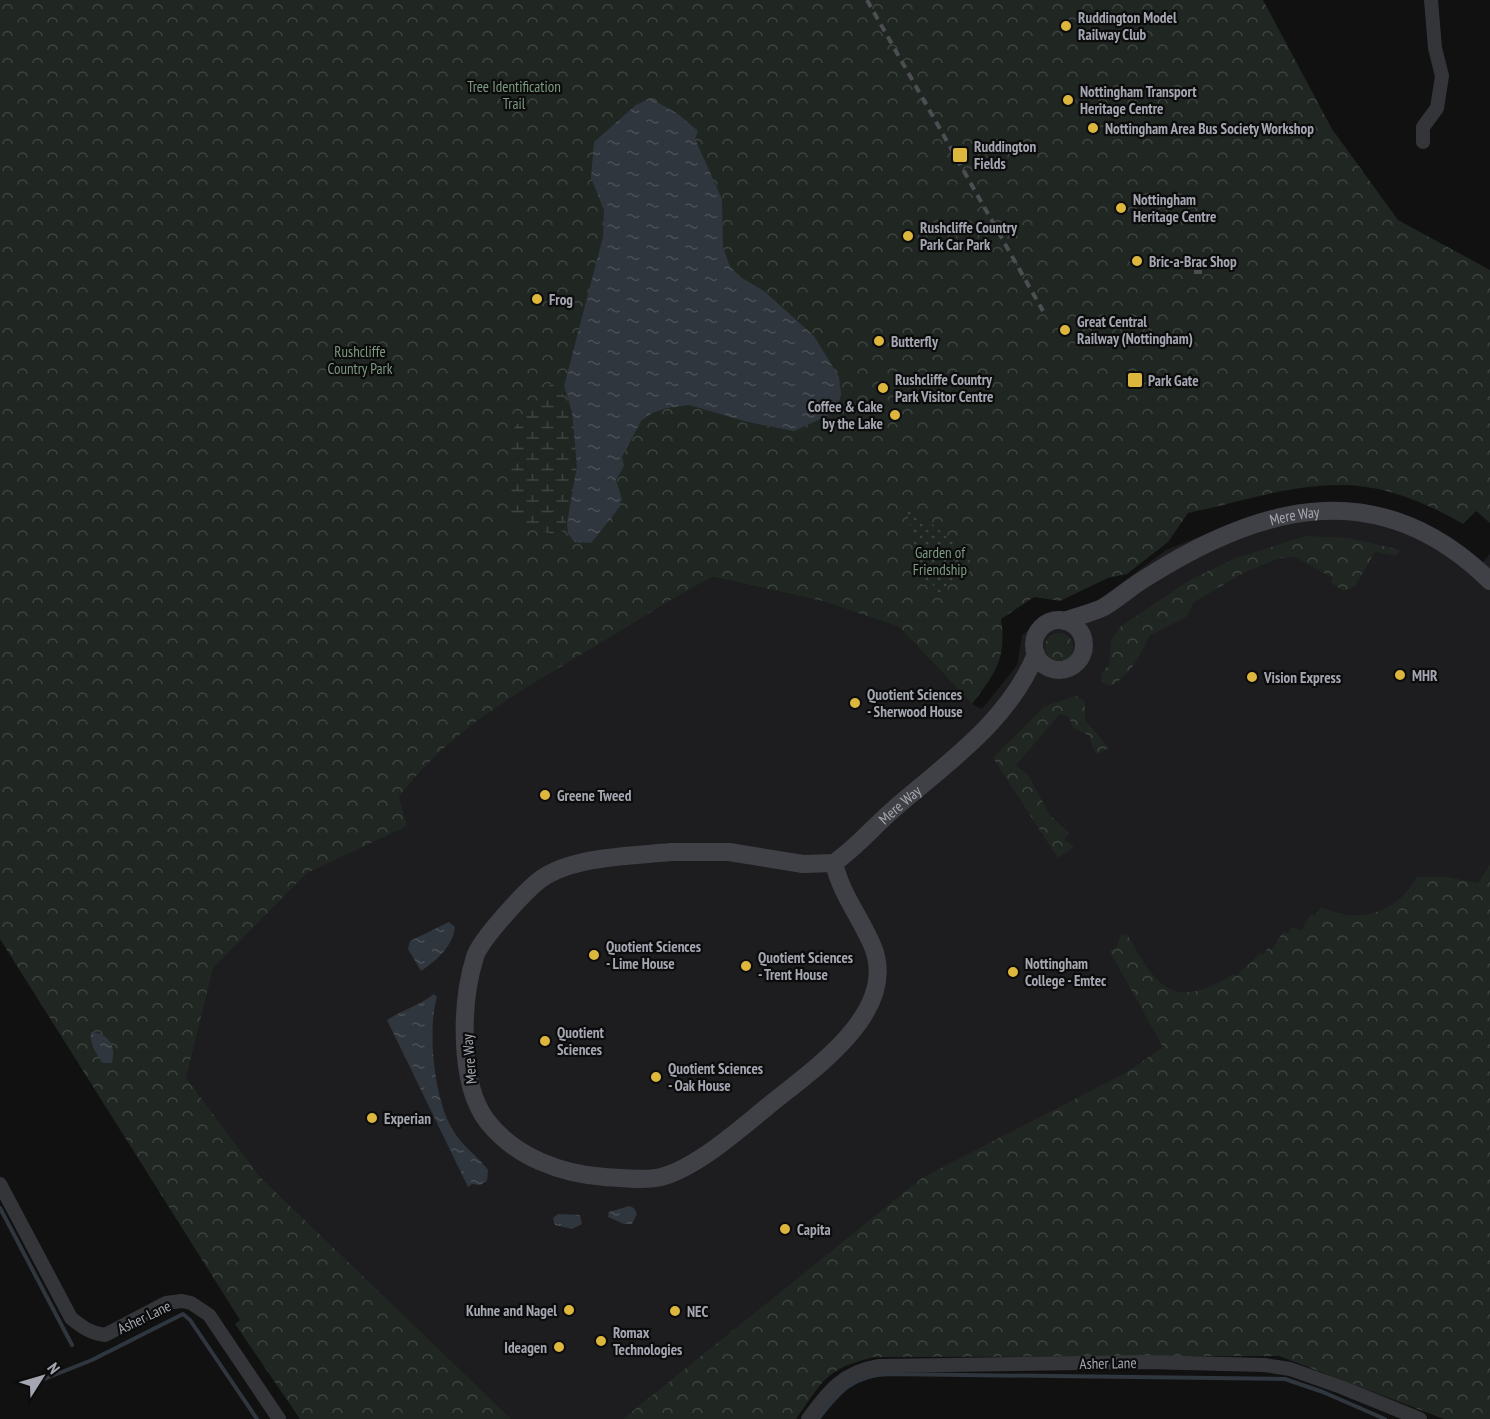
<svg xmlns="http://www.w3.org/2000/svg" width="1490" height="1419" viewBox="0 0 1490 1419" font-family="'PT Sans Narrow',sans-serif">
<defs>
<pattern id="forest-crowns" width="20" height="18" patternUnits="userSpaceOnUse" patternTransform="scale(1.5)"><rect width="20" height="18" fill="#202621"/><path d="M2 6a3 3 0 1 1 6 0M12 15a3 3 0 1 1 6 0" fill="none" stroke="#3d433f"/></pattern>
<pattern id="wetland-marsh" width="20" height="14" patternUnits="userSpaceOnUse" patternTransform="scale(1.5)"><rect width="20" height="14" fill="#202621"/><path d="M1 5h8M5 5V1M11 12h8M15 12V8" fill="none" stroke="#3d433f"/></pattern>
<pattern id="garden-dots" width="8" height="8" patternUnits="userSpaceOnUse" patternTransform="scale(1.5)"><rect width="8" height="8" fill="#202621"/><path d="M2 2h.1M6 6h.1" fill="none" stroke="#3d433f" stroke-width="1.8" stroke-linecap="round"/></pattern>
<pattern id="water-ripples" width="26" height="14" patternUnits="userSpaceOnUse" patternTransform="scale(1.5)"><rect width="26" height="14" fill="#30363d"/><path d="M2 4q2-2 4 0t4 0M15 11q2-2 4 0t4 0" fill="none" stroke="#4b5057"/></pattern>
</defs>
<rect width="100%" height="100%" fill="#111112"/>
<path fill="#1d1d1f" d="M 1331,502 L 1385,508 L 1411,517 L 1482,563 L 1490,554 L 1490,864 L 1475,889 L 661,1419 L 456,1419 L 159,1060 L 176,978 L 344,822 L 546,668 L 626,618 L 713,577 L 822,601 L 899,627 L 972,704 L 982,709 L 1017,665 L 1022,635 L 1048,614 L 1061,614 L 1086,609 L 1166,550 L 1193,539 L 1277,508 Z"/>
<g fill="url(#forest-crowns)">
<path d="M 0,0 L 1263,0 L 1332,129 L 1398,220 L 1490,270 L 1490,523 L 1476,511 L 1463,524 C 1427,503 1384,485 1342,485 C 1291,484 1237,503 1188,513 L 1168,542 L 1127,574 L 1108,578 L 1060,601 L 1034,597 L 1001,619 C 1007,658 995,674 972,704 L 899,627 L 822,601 L 713,577 C 674,596 639,620 602,642 C 529,686 451,727 399,797 L 407,826 L 307,873 L 213,968 L 186,1078 L 260,1177 L 511,1419 L 300,1419 L 235,1324 L 240,1320 L 0,939 Z"/>
<path d="M 1306,536 L 1350,538 L 1400,550 L 1396,556 L 1375,552 L 1355,586 L 1344,591 L 1331,583 L 1333,578 L 1295,557 L 1280,558 L 1245,572 L 1194,602 L 1186,617 L 1149,636 C 1142,654 1128,678 1110,686 L 1101,682 L 1102,672 L 1109,665 L 1111,641 L 1120,627 L 1190,580 L 1236,558 Z"/>
<circle cx="1059" cy="647" r="14"/>
<path d="M 1076,696 L 1085,701 L 1085,720 L 1109,748 L 1097,754 L 1092,746 L 1090,736 L 1073,728 L 1069,717 L 1060,714 L 1016,765 L 1028,775 L 1050,815 L 1069,833 L 1065,840 L 1074,847 L 1058,858 L 993,758 L 1045,706 Z"/>
<path d="M 1490,864 L 1490,1419 L 1444,1419 L 1279,1356 L 874,1357 C 824,1370 825,1379 796,1419 L 623,1419 L 922,1178 L 1127,1072 L 1163,1047 L 1109,950 L 1116,948 L 1121,935 L 1127,934 C 1157,987 1172,1012 1234,974 L 1237,976 C 1243,966 1252,965 1259,953 L 1263,955 L 1268,948 L 1272,950 L 1283,932 L 1287,934 L 1292,927 L 1302,930 L 1311,914 L 1315,916 L 1321,907 C 1358,925 1397,913 1417,877 L 1446,877 L 1478,883 Z"/>
</g>
<path fill="url(#wetland-marsh)" d="M 554,380 C 559,390 569,402 572,413 C 582,448 576,504 560,536 L 511,523 L 511,432 Z"/>
<path fill="url(#garden-dots)" d="M 906,508 C 933,522 955,541 973,565 L 939,593 L 930,581 L 923,585 Z"/>
<g fill="url(#water-ripples)">
<path d="M 650,98 L 678,114 L 698,131 L 695,139 L 722,199 L 723,247 L 730,267 L 742,278 L 764,291 L 814,336 L 839,377 L 841,394 L 838,407 L 827,416 L 794,431 L 748,422 L 689,405 L 667,408 L 652,413 L 641,421 L 622,457 L 624,466 L 616,480 L 622,499 L 616,512 L 591,543 L 575,542 L 568,534 L 567,523 L 577,466 L 572,412 L 564,386 L 603,237 L 604,210 L 591,178 L 594,142 L 636,105 Z"/>
<path d="M 449,922 L 455,927 C 453,946 436,961 421,971 L 408,949 L 410,941 Z"/>
<path d="M 434,994 L 437,997 C 427,1031 434,1101 454,1132 C 463,1147 478,1156 488,1170 L 487,1181 L 480,1185 L 472,1184 L 468,1187 L 387,1020 C 402,1010 421,1005 434,994 Z"/>
<path d="M 91,1032 C 109,1034 116,1045 112,1063 L 103,1063 C 95,1052 90,1045 91,1032 Z"/>
<path d="M 629,1206 L 634,1208 L 637,1214 L 632,1224 L 624,1224 L 608,1217 L 609,1212 Z"/>
<path d="M 558,1214 L 580,1215 L 582,1224 L 572,1229 L 555,1225 L 553,1218 Z"/>
</g>
<g fill="none" stroke-linecap="round" stroke-linejoin="round">
<g stroke="#30363d" stroke-width="4">
<path d="M 0,1208 L 72,1345"/>
<path d="M 34,1383 L 92,1360 L 183,1314 L 190,1320 L 257,1419"/>
<path d="M 818,1419 C 839,1392 853,1375 889,1374 L 1285,1379 L 1323,1392 L 1385,1419"/>
</g>
<g stroke="#343539" stroke-width="14">
<path d="M 1423,142 L 1423,127 L 1437,108 L 1442,76 L 1435,48 L 1431,0"/>
<path d="M 0,1184 L 71,1318 C 82,1327 90,1333 105,1335 L 166,1303 L 182,1301 L 191,1303 L 209,1315 L 279,1419"/>
<path d="M 808,1419 C 828,1391 843,1372 879,1366 L 1146,1362 L 1264,1365 L 1290,1369 L 1341,1387 L 1420,1419"/>
</g>
<g stroke="#404146" stroke-width="18">
<circle cx="1059" cy="645" r="25"/>
<path id="s1" d="M 1065,621 C 1077,616 1092,613 1104,607 C 1119,598 1133,585 1149,576 C 1266,502 1382,475 1490,581"/>
<path d="M 671,852 L 729,852 L 803,864 L 834,863 C 841,894 861,918 873,947 C 899,1013 812,1070 768,1106 C 740,1129 696,1168 661,1177 C 643,1181 623,1178 605,1177 C 561,1174 515,1157 487,1121 C 458,1083 461,1001 475,957 C 480,940 526,890 541,879 C 574,856 632,856 671,852 Z"/>
<path id="s2" d="M 834,863 C 857,847 874,826 895,808 C 948,762 1009,721 1036,654"/>
</g>
<g stroke="#4d4e53" stroke-width="4" stroke-dasharray="8 6" stroke-linecap="butt">
<path d="M 867,0 L 1043,311"/>
<path d="M 1194,272 L 1203,272"/>
</g>
</g>
<g fill="#ddb63e" stroke="#0c0c0d" stroke-width="2">
<circle cx="1066" cy="26" r="6"/>
<circle cx="1068" cy="100" r="6"/>
<circle cx="1093" cy="128" r="6"/>
<rect x="952" y="147" width="16" height="16" rx="3"/>
<circle cx="1121" cy="208" r="6"/>
<circle cx="908" cy="236" r="6"/>
<circle cx="1137" cy="261" r="6"/>
<circle cx="537" cy="299" r="6"/>
<circle cx="1065" cy="330" r="6"/>
<circle cx="879" cy="341" r="6"/>
<rect x="1127" y="372" width="16" height="16" rx="3"/>
<circle cx="883" cy="388" r="6"/>
<circle cx="895" cy="415" r="6"/>
<circle cx="1400" cy="675" r="6"/>
<circle cx="1252" cy="677" r="6"/>
<circle cx="855" cy="703" r="6"/>
<circle cx="545" cy="795" r="6"/>
<circle cx="594" cy="955" r="6"/>
<circle cx="746" cy="966" r="6"/>
<circle cx="1013" cy="972" r="6"/>
<circle cx="545" cy="1041" r="6"/>
<circle cx="656" cy="1077" r="6"/>
<circle cx="372" cy="1118" r="6"/>
<circle cx="785" cy="1229" r="6"/>
<circle cx="569" cy="1310" r="6"/>
<circle cx="675" cy="1311" r="6"/>
<circle cx="601" cy="1341" r="6"/>
<circle cx="559" cy="1347" r="6"/>
</g>
<g text-anchor="middle" dominant-baseline="central" stroke-width="4.5" stroke-linejoin="round" paint-order="stroke">
<g font-size="15" font-weight="bold" fill="#a4a7b1" stroke="#0c0c0d" text-anchor="start">
<text x="1078" y="17">Ruddington Model<tspan x="1078" dy="17">Railway Club</tspan></text>
<text x="1080" y="91">Nottingham Transport<tspan x="1080" dy="17">Heritage Centre</tspan></text>
<text x="1105" y="128">Nottingham Area Bus Society Workshop</text>
<text x="974" y="146">Ruddington<tspan x="974" dy="17">Fields</tspan></text>
<text x="1133" y="199">Nottingham<tspan x="1133" dy="17">Heritage Centre</tspan></text>
<text x="920" y="227">Rushcliffe Country<tspan x="920" dy="17">Park Car Park</tspan></text>
<text x="1149" y="261">Bric-a-Brac Shop</text>
<text x="549" y="299">Frog</text>
<text x="1077" y="321">Great Central<tspan x="1077" dy="17">Railway (Nottingham)</tspan></text>
<text x="891" y="341">Butterfly</text>
<text x="895" y="379">Rushcliffe Country<tspan x="895" dy="17">Park Visitor Centre</tspan></text>
<text x="1148" y="380">Park Gate</text>
<text x="883" y="406" text-anchor="end">Coffee &amp; Cake<tspan x="883" dy="17">by the Lake</tspan></text>
<text x="1412" y="675">MHR</text>
<text x="1264" y="677">Vision Express</text>
<text x="867" y="694">Quotient Sciences<tspan x="867" dy="17">- Sherwood House</tspan></text>
<text x="557" y="795">Greene Tweed</text>
<text x="606" y="946">Quotient Sciences<tspan x="606" dy="17">- Lime House</tspan></text>
<text x="758" y="957">Quotient Sciences<tspan x="758" dy="17">- Trent House</tspan></text>
<text x="1025" y="963">Nottingham<tspan x="1025" dy="17">College - Emtec</tspan></text>
<text x="557" y="1032">Quotient<tspan x="557" dy="17">Sciences</tspan></text>
<text x="668" y="1068">Quotient Sciences<tspan x="668" dy="17">- Oak House</tspan></text>
<text x="384" y="1118">Experian</text>
<text x="797" y="1229">Capita</text>
<text x="557" y="1310" text-anchor="end">Kuhne and Nagel</text>
<text x="687" y="1311">NEC</text>
<text x="613" y="1332">Romax<tspan x="613" dy="17">Technologies</tspan></text>
<text x="547" y="1347" text-anchor="end">Ideagen</text>
</g>
<g font-size="15" fill="#7c9a81" stroke="#0c0c0d">
<text x="514" y="86">Tree Identification<tspan x="514" dy="17">Trail</tspan></text>
<text x="360" y="351">Rushcliffe<tspan x="360" dy="17">Country Park</tspan></text>
<text x="940" y="552">Garden of<tspan x="940" dy="17">Friendship</tspan></text>
</g>
<g font-size="15" fill="#a4a7b1" stroke="#0c0c0d">
<text stroke="none"><textPath href="#s1" startOffset="255">Mere Way</textPath></text>
<text stroke="none"><textPath href="#s2" startOffset="88">Mere Way</textPath></text>
<text transform="translate(469 1059) rotate(-95)">Mere Way</text>
<text transform="translate(144 1317) rotate(-26)">Asher Lane</text>
<text transform="translate(1108 1363) rotate(-1)">Asher Lane</text>
</g>
</g>
<g transform="translate(42 1377) rotate(53)" stroke="#0c0c0d" stroke-width="4.5" paint-order="stroke">
<path d="M0-4.5L10 22L0 15L-10 22Z" fill="#a4a7b1"/>
<text y="-9" font-size="16" font-weight="bold" text-anchor="middle" fill="#a4a7b1">N</text>
</g>
</svg>
